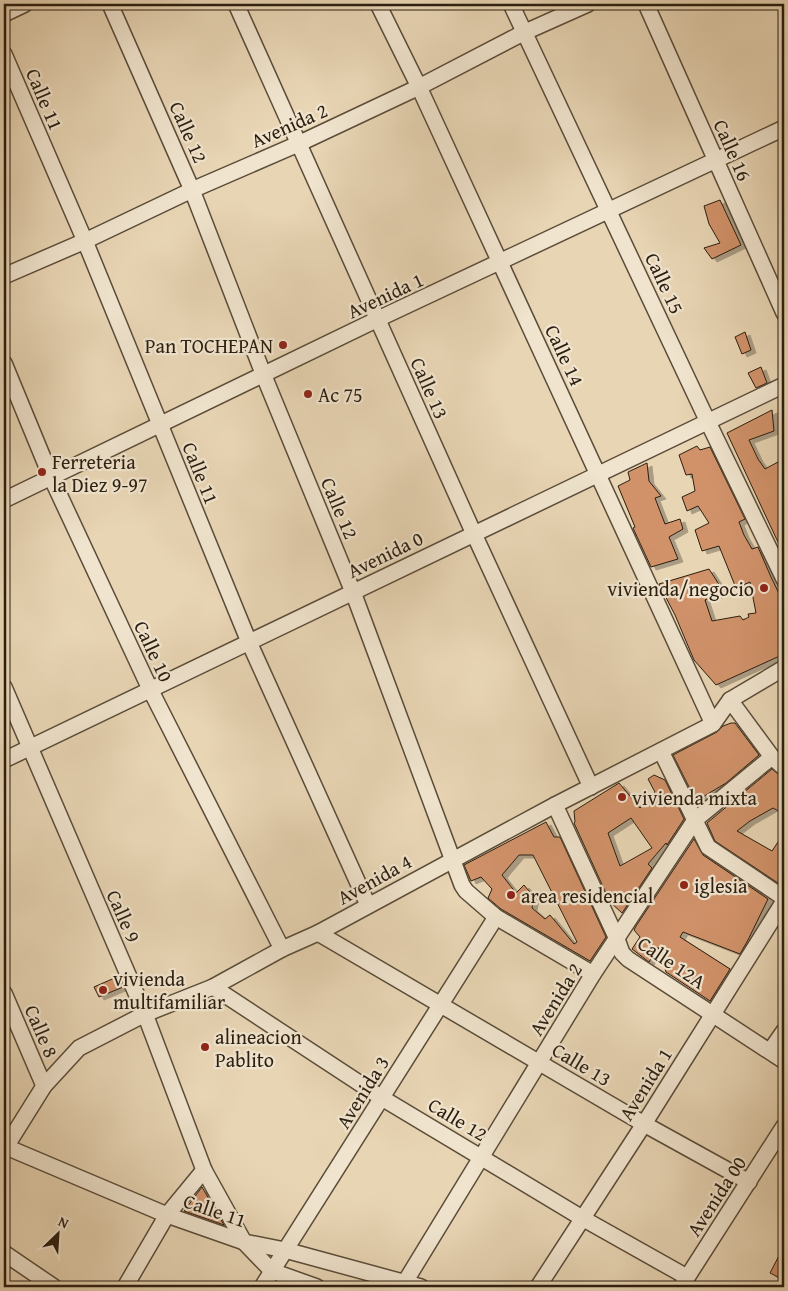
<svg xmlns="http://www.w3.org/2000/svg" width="788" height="1291" viewBox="0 0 788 1291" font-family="'Gentium Book Plus',serif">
<defs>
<filter id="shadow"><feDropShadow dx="5" dy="3" stdDeviation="0" flood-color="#0004"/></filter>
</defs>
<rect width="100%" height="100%" fill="#e8d5b4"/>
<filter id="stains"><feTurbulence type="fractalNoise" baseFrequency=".004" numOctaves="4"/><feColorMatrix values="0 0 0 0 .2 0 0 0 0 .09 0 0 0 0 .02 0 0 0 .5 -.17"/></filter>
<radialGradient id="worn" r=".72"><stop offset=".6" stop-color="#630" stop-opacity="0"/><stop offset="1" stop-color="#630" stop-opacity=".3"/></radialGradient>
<g fill="#d1926b" stroke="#2b1e10" fill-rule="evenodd" filter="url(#shadow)">
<path d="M 720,200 L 741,245 L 712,259 L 704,248 L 720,243 L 709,224 L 704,206 Z"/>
<path d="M 745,332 L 751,350 L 742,354 L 735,337 Z"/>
<path d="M 761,367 L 767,383 L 756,388 L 748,373 Z"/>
<path d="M 772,410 L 774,431 L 749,440 L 758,459 L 765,469 L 778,462 L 779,469 L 784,481 L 784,555 L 727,433 Z"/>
<path d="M 697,446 L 700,450 L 710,447 L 745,519 L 739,522 L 744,535 L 752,549 L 758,547 L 771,577 L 784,604 L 784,654 L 716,685 L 694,660 L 675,615 L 659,584 L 709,569 L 724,592 L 705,600 L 712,621 L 740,616 L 743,620 L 749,617 L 748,614 L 756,613 L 750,582 L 736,588 L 719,546 L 702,551 L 695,530 L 709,523 L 698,506 L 687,511 L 682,497 L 695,491 L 692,474 L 686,475 L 679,455 Z"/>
<path d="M 647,463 L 649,481 L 661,496 L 655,498 L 665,524 L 680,519 L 683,529 L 669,537 L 678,559 L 651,567 L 633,528 L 635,527 L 618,486 L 630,480 L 628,472 Z"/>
<path d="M 731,723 L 735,723 L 759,755 L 726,783 L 696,801 L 673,755 L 717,732 L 723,726 Z"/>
<path d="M 772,769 L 784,778 L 784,814 L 773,808 L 750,821 L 737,831 L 772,851 L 784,833 L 784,873 L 778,883 L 715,841 L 707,823 Z"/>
<path d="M 654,775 L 665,780 L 684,819 L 667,845 L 666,843 L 648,864 L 652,868 L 622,913 L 610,902 L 574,823 L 575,822 L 574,811 L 619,783 L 640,808 L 655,792 L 648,779 ZM 631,818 L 652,848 L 620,866 L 608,833 Z"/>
<path d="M 546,822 L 554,837 L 560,837 L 606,937 L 590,961 L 501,909 L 488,898 L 492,889 L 481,877 L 471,881 L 464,865 ZM 519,855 L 533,855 L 577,942 L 574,944 L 550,915 L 545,919 L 532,908 L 534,897 L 524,885 L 516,893 L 502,875 Z"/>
<path d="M 694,839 L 703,855 L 768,899 L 748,940 L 740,954 L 683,932 L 680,937 L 730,969 L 710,1001 L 666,972 L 658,947 L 649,962 L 632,949 L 640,937 L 634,930 L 636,926 Z"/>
<path d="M 119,976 L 123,987 L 99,997 L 94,987 Z"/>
<path d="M 202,1187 L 224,1225 L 184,1211 Z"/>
<path d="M 784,1246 L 784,1280 L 770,1273 Z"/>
</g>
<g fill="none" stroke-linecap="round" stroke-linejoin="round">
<g stroke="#5a4c39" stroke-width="18">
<g id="minor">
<path d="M 110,4 L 192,190 L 264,376 L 353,592 L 462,885 L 466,891 L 496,917 L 593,974"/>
<path d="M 236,4 L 474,534 L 591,787"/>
<path d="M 378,4 L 419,87 L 713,724"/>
<path d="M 511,4 L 708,422 L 784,579"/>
<path d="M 646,4 L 784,313"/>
<path d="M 4,14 L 25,4"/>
<path d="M 4,54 L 85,241 L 249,642 L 368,905"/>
<path d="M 4,276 L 85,241 L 192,190 L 298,144 L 419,87 L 523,33 L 588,4"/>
<path d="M 4,363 L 51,477 L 150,689 L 282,949"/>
<path d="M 4,500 L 378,319 L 784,128"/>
<path d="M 4,687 L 145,1014 L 204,1170 L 244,1242 L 272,1271 L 317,1287"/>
<path d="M 730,700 L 772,757 L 784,768"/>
<path d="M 661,751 L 708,847 L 784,898"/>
<path d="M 4,760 L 784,385"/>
<path d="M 555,805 L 617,939 L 622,953 L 628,959 L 784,1061"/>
<path d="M 318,933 L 644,1124 L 749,1182"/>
<path d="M 213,987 L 382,1098 L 582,1218 L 687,1277"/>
<path d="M 4,993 L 44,1086"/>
<path d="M 770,1051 L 784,1031"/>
<path d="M 4,1146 L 167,1215 L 244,1242 L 285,1250 L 421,1287"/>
<path d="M 4,1150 L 44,1086 L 79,1048 L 145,1014 L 213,987 L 282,949 L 318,933 L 555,805 L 713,724 L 730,700 L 784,668"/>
<path d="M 4,1253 L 54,1287"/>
<path d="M 125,1287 L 167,1215 L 204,1170"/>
<path d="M 262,1287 L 496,917"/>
<path d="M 402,1287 L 593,974 L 695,820 L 772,757"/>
<path d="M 538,1287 L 644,1124 L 784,901"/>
<path d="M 681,1287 L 784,1126"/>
</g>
</g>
<use href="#minor" stroke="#f0e4ce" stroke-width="15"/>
</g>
<g fill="#8f2418" stroke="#f0e4ce" stroke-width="2">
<circle cx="283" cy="345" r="5"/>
<circle cx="308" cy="394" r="5"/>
<circle cx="42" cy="472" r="5"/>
<circle cx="764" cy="588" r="5"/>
<circle cx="622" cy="797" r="5"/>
<circle cx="684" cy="885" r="5"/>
<circle cx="511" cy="895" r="5"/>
<circle cx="103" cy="990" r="5"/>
<circle cx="205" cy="1047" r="5"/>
</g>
<g text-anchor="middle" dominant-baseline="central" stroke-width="4.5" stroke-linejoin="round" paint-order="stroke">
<g font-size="20" fill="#2b1e10" stroke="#f0e4ce">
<text transform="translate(45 99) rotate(67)">Calle 11</text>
<text transform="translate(289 125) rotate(-24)">Avenida 2</text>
<text transform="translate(189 132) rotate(66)">Calle 12</text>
<text transform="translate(733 150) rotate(66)">Calle 16</text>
<text transform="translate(665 283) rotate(65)">Calle 15</text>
<text transform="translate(385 295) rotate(-25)">Avenida 1</text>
<text transform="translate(565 355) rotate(65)">Calle 14</text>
<text transform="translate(430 388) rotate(66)">Calle 13</text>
<text transform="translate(201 473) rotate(68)">Calle 11</text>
<text transform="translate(340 508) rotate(67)">Calle 12</text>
<text transform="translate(385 554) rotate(-26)">Avenida 0</text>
<text transform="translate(154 651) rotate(65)">Calle 10</text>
<text transform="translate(374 879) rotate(-29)">Avenida 4</text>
<text transform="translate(124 916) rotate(66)">Calle 9</text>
<text transform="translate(672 962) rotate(34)">Calle 12A</text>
<text transform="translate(555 999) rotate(-58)">Avenida 2</text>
<text transform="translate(42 1031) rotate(67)">Calle 8</text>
<text transform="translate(582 1064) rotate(31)">Calle 13</text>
<text transform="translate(645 1084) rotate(-58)">Avenida 1</text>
<text transform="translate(362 1092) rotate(-58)">Avenida 3</text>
<text transform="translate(458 1119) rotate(31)">Calle 12</text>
<text transform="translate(716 1196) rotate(-57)">Avenida 00</text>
<text transform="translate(215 1210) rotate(19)">Calle 11</text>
</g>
<g font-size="20" fill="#2b1e10" stroke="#f0e4ce" text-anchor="start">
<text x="273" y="345" text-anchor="end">Pan TOCHEPAN</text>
<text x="318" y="394">Ac 75</text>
<text x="52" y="461">Ferreteria<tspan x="52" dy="23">la Diez 9-97</tspan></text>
<text x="754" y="588" text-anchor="end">vivienda/negocio</text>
<text x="632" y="797">vivienda mixta</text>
<text x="694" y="885">iglesia</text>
<text x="521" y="895">area residencial</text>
<text x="113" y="978">vivienda<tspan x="113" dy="23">multifamiliar</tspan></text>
<text x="215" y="1036">alineacion<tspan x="215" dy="23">Pablito</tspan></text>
</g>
</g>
<rect width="788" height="1291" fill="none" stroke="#e8d5b4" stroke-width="20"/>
<rect x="5" y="5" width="778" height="1281" fill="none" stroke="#2b1e10" stroke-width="2.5"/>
<rect x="10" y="10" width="768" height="1271" fill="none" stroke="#2b1e10"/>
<g transform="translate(58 1234) rotate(25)" stroke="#f0e4ce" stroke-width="4" paint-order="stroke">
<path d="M0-4L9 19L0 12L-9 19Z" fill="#2b1e10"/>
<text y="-8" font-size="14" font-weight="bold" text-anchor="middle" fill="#2b1e10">N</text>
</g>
<rect width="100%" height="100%" filter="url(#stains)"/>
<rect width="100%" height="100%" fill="url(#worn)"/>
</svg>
